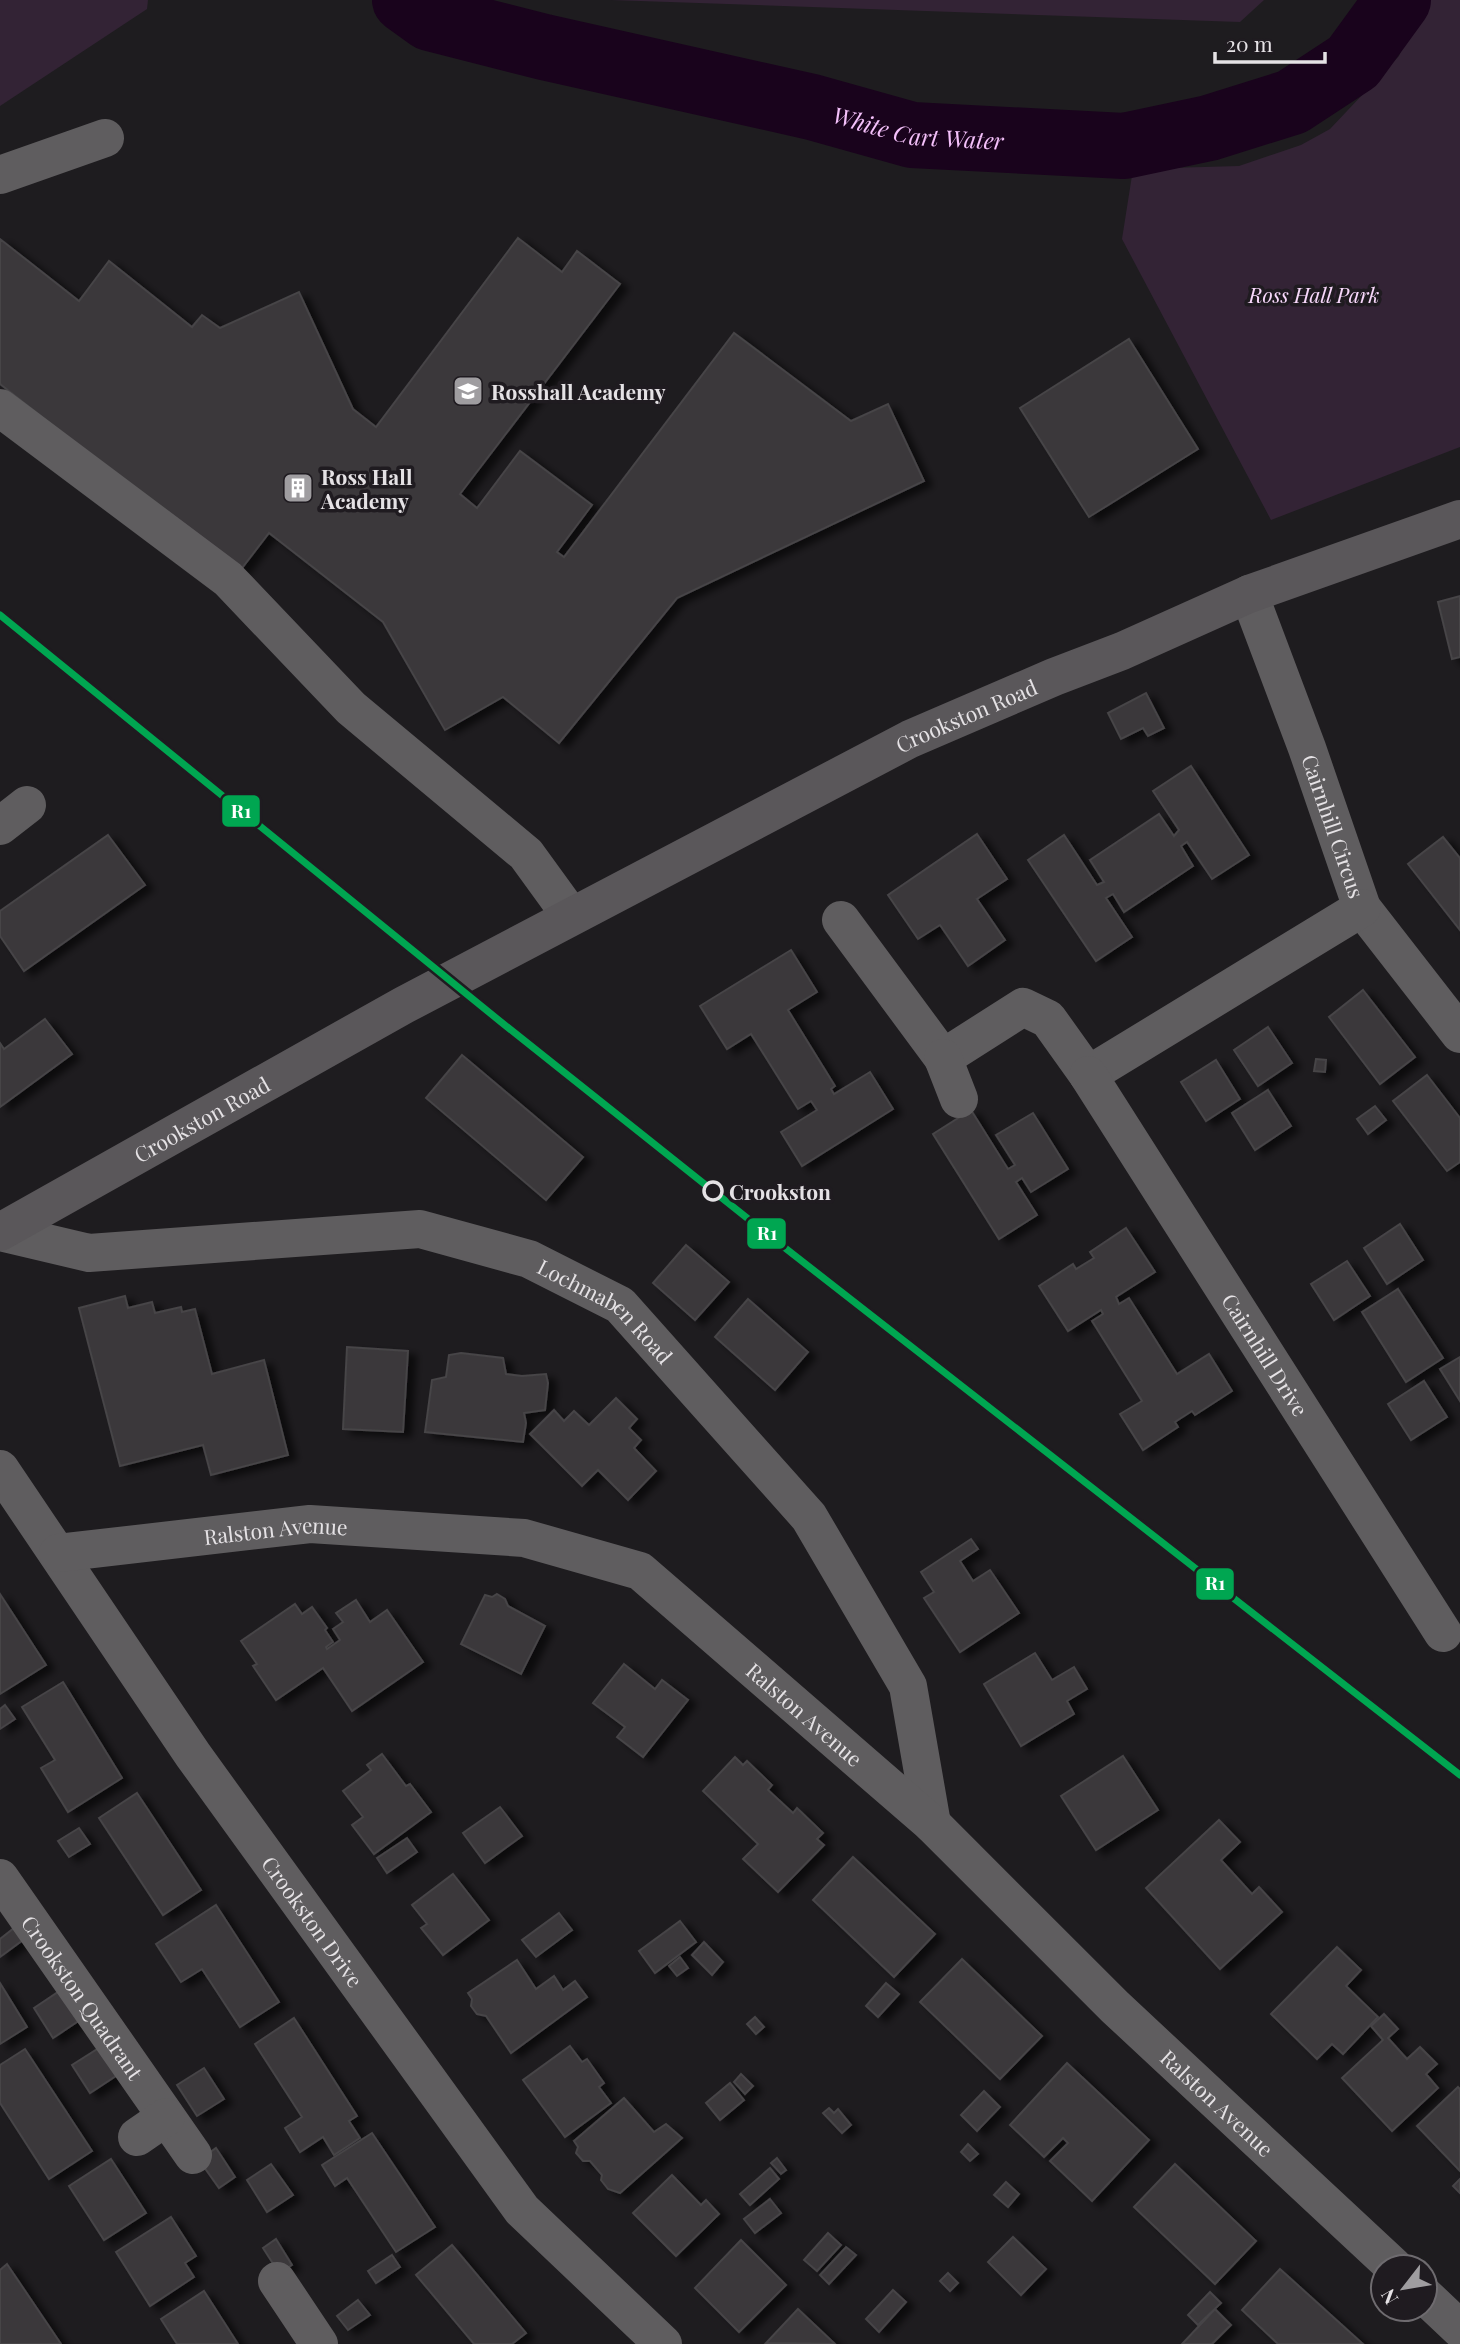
<svg xmlns="http://www.w3.org/2000/svg" width="1460" height="2344" viewBox="0 0 1460 2344" font-family="'Playfair Display',serif">
<defs>
<filter id="shadow"><feDropShadow dx="8" dy="4.5" stdDeviation="3.5" flood-color="#0009"/></filter>
</defs>
<rect width="100%" height="100%" fill="#1e1c1f"/>
<g fill="#332335">
<path d="M 0,0 L 148,0 L 147,9 L 0,106 Z"/>
<path d="M 611,0 L 1264,0 L 1240,22 Z"/>
<path d="M 1421,0 L 1460,0 L 1460,447 L 1271,520 L 1122,239 L 1133,169 L 1239,166 L 1301,145 L 1330,129 L 1399,56 Z"/>
</g>
<g fill="none" stroke-linecap="round" stroke-linejoin="round">
<path stroke="#19031c" stroke-width="66" id="s1" d="M 405,0 L 430,18 L 544,47 L 812,107 L 912,135 L 1124,146 L 1209,128 L 1292,102 L 1353,62 L 1398,0"/>
</g>
<g fill="#3b393b" stroke="#464447" stroke-width="2" filter="url(#shadow)">
<path d="M 518,238 L 562,272 L 577,251 L 620,284 L 460,494 L 477,508 L 520,451 L 592,505 L 557,552 L 564,557 L 734,333 L 851,421 L 888,404 L 924,481 L 677,598 L 559,743 L 503,697 L 445,730 L 383,622 L 269,533 L 239,572 L 0,384 L 0,239 L 79,301 L 109,261 L 192,327 L 202,315 L 220,328 L 299,292 L 353,409 L 376,427 Z"/>
<path d="M 1129,339 L 1198,449 L 1089,517 L 1020,408 Z"/>
<path d="M 1460,596 L 1460,657 L 1452,659 L 1438,602 Z"/>
<path d="M 1146,693 L 1164,728 L 1148,736 L 1143,728 L 1121,739 L 1108,713 Z"/>
<path d="M 1191,766 L 1249,855 L 1212,879 L 1187,842 L 1181,846 L 1193,866 L 1124,912 L 1113,894 L 1106,898 L 1132,937 L 1096,961 L 1028,860 L 1064,835 L 1097,885 L 1104,882 L 1090,860 L 1159,814 L 1174,836 L 1179,830 L 1153,791 Z"/>
<path d="M 977,834 L 1007,879 L 977,899 L 1005,940 L 968,966 L 940,925 L 918,939 L 888,895 Z"/>
<path d="M 108,835 L 145,885 L 24,971 L 0,936 L 0,911 Z"/>
<path d="M 1443,837 L 1460,858 L 1460,930 L 1408,864 Z"/>
<path d="M 791,950 L 817,992 L 788,1010 L 835,1086 L 831,1089 L 834,1094 L 870,1072 L 893,1109 L 802,1166 L 781,1132 L 817,1110 L 811,1101 L 798,1109 L 751,1034 L 727,1049 L 700,1006 Z"/>
<path d="M 1363,990 L 1415,1057 L 1380,1084 L 1329,1017 Z"/>
<path d="M 45,1019 L 72,1054 L 0,1107 L 0,1043 L 4,1049 Z"/>
<path d="M 1268,1027 L 1292,1063 L 1258,1086 L 1234,1050 Z"/>
<path d="M 462,1055 L 583,1157 L 546,1200 L 426,1098 Z"/>
<path d="M 1316,1059 L 1326,1060 L 1325,1072 L 1314,1071 Z"/>
<path d="M 1216,1060 L 1240,1099 L 1206,1121 L 1181,1082 Z"/>
<path d="M 1427,1075 L 1460,1118 L 1460,1162 L 1447,1171 L 1393,1101 Z"/>
<path d="M 1268,1090 L 1291,1126 L 1255,1150 L 1232,1113 Z"/>
<path d="M 1375,1106 L 1386,1120 L 1368,1134 L 1357,1119 Z"/>
<path d="M 971,1110 L 1008,1169 L 1015,1165 L 996,1135 L 1033,1113 L 1068,1169 L 1031,1192 L 1022,1178 L 1016,1182 L 1037,1215 L 999,1239 L 933,1134 Z"/>
<path d="M 1400,1224 L 1423,1260 L 1387,1284 L 1364,1248 Z"/>
<path d="M 1126,1228 L 1155,1272 L 1116,1297 L 1119,1304 L 1129,1298 L 1177,1374 L 1209,1354 L 1232,1391 L 1195,1415 L 1192,1411 L 1175,1422 L 1178,1427 L 1143,1450 L 1120,1414 L 1142,1401 L 1092,1321 L 1103,1314 L 1101,1310 L 1068,1331 L 1039,1286 L 1073,1264 L 1076,1269 L 1094,1258 L 1090,1252 Z"/>
<path d="M 686,1245 L 729,1282 L 695,1320 L 653,1283 Z"/>
<path d="M 1347,1261 L 1370,1296 L 1334,1320 L 1311,1284 Z"/>
<path d="M 1398,1289 L 1443,1358 L 1406,1382 L 1362,1312 Z"/>
<path d="M 125,1296 L 128,1308 L 152,1302 L 155,1313 L 181,1307 L 182,1312 L 195,1309 L 212,1374 L 264,1360 L 288,1455 L 211,1475 L 203,1445 L 120,1466 L 79,1308 Z"/>
<path d="M 748,1299 L 808,1352 L 775,1390 L 715,1337 Z"/>
<path d="M 347,1347 L 408,1351 L 403,1432 L 343,1429 Z"/>
<path d="M 461,1353 L 503,1358 L 506,1374 L 522,1376 L 546,1374 L 548,1383 L 545,1410 L 524,1413 L 526,1423 L 523,1442 L 425,1432 L 432,1380 L 446,1377 L 449,1355 Z"/>
<path d="M 1460,1357 L 1460,1401 L 1440,1369 Z"/>
<path d="M 1424,1381 L 1447,1417 L 1411,1440 L 1388,1404 Z"/>
<path d="M 616,1398 L 637,1419 L 629,1428 L 641,1440 L 634,1448 L 656,1471 L 628,1500 L 598,1470 L 582,1486 L 530,1434 L 554,1410 L 564,1421 L 574,1411 L 589,1425 Z"/>
<path d="M 971,1539 L 978,1549 L 960,1561 L 973,1581 L 990,1570 L 1019,1613 L 960,1652 L 924,1598 L 934,1592 L 921,1572 Z"/>
<path d="M 0,1594 L 46,1665 L 0,1694 Z"/>
<path d="M 497,1594 L 505,1599 L 508,1606 L 545,1626 L 521,1674 L 461,1644 L 485,1595 L 492,1597 Z"/>
<path d="M 356,1600 L 370,1622 L 387,1610 L 423,1662 L 352,1711 L 323,1668 L 276,1700 L 253,1666 L 257,1664 L 241,1641 L 295,1604 L 302,1614 L 312,1607 L 327,1628 L 325,1630 L 333,1642 L 326,1647 L 327,1649 L 340,1640 L 333,1629 L 343,1622 L 336,1613 Z"/>
<path d="M 1035,1653 L 1052,1680 L 1074,1667 L 1087,1689 L 1067,1701 L 1074,1714 L 1021,1746 L 984,1684 Z"/>
<path d="M 624,1664 L 655,1689 L 662,1680 L 688,1700 L 643,1757 L 617,1737 L 625,1727 L 593,1703 Z"/>
<path d="M 63,1682 L 122,1778 L 68,1812 L 41,1768 L 55,1760 L 22,1707 Z"/>
<path d="M 5,1705 L 15,1719 L 0,1729 L 0,1709 Z"/>
<path d="M 382,1754 L 406,1786 L 410,1784 L 431,1812 L 374,1854 L 352,1825 L 363,1817 L 343,1791 L 371,1770 L 367,1765 Z"/>
<path d="M 1123,1756 L 1158,1810 L 1096,1850 L 1061,1796 Z"/>
<path d="M 735,1757 L 743,1765 L 747,1761 L 772,1785 L 768,1790 L 793,1813 L 797,1808 L 823,1833 L 817,1839 L 824,1845 L 778,1892 L 743,1859 L 758,1844 L 703,1791 Z"/>
<path d="M 137,1793 L 201,1890 L 163,1915 L 99,1818 Z"/>
<path d="M 500,1807 L 522,1836 L 485,1863 L 463,1833 Z"/>
<path d="M 1219,1820 L 1240,1842 L 1221,1860 L 1252,1894 L 1259,1887 L 1282,1912 L 1220,1969 L 1146,1888 Z"/>
<path d="M 79,1828 L 90,1844 L 69,1857 L 58,1841 Z"/>
<path d="M 407,1838 L 417,1852 L 387,1873 L 377,1858 Z"/>
<path d="M 853,1857 L 935,1934 L 894,1977 L 813,1900 Z"/>
<path d="M 453,1874 L 489,1920 L 443,1955 L 421,1928 L 427,1924 L 412,1905 Z"/>
<path d="M 216,1905 L 279,2002 L 240,2027 L 202,1969 L 181,1982 L 156,1944 Z"/>
<path d="M 559,1913 L 572,1930 L 536,1957 L 522,1940 Z"/>
<path d="M 680,1921 L 696,1942 L 655,1973 L 639,1951 Z"/>
<path d="M 14,1928 L 23,1940 L 0,1957 L 0,1939 Z"/>
<path d="M 704,1942 L 723,1962 L 712,1975 L 692,1955 Z"/>
<path d="M 1337,1947 L 1361,1970 L 1346,1986 L 1378,2017 L 1343,2054 L 1332,2044 L 1317,2059 L 1271,2014 Z"/>
<path d="M 680,1957 L 688,1968 L 677,1976 L 669,1966 Z"/>
<path d="M 962,1959 L 1042,2036 L 1000,2079 L 920,2002 Z"/>
<path d="M 517,1960 L 536,1989 L 554,1976 L 563,1990 L 575,1981 L 587,1997 L 511,2053 L 486,2016 L 477,2014 L 471,2006 L 472,1999 L 468,1993 Z"/>
<path d="M 0,1983 L 27,2027 L 0,2044 Z"/>
<path d="M 886,1983 L 899,1994 L 878,2017 L 866,2006 Z"/>
<path d="M 61,1990 L 80,2020 L 53,2038 L 34,2008 Z"/>
<path d="M 1384,2014 L 1398,2029 L 1388,2038 L 1407,2059 L 1420,2047 L 1437,2064 L 1426,2074 L 1438,2088 L 1392,2131 L 1342,2078 L 1383,2040 L 1371,2026 Z"/>
<path d="M 755,2017 L 764,2027 L 756,2034 L 747,2024 Z"/>
<path d="M 294,2018 L 357,2116 L 349,2121 L 360,2138 L 334,2155 L 323,2137 L 300,2152 L 285,2128 L 302,2117 L 255,2044 Z"/>
<path d="M 570,2046 L 582,2062 L 587,2059 L 604,2083 L 599,2087 L 611,2103 L 565,2137 L 523,2080 Z"/>
<path d="M 99,2048 L 116,2076 L 90,2093 L 72,2065 Z"/>
<path d="M 25,2049 L 92,2151 L 49,2179 L 0,2103 L 0,2065 Z"/>
<path d="M 1067,2063 L 1149,2140 L 1092,2201 L 1050,2161 L 1068,2143 L 1063,2138 L 1044,2157 L 1010,2125 Z"/>
<path d="M 204,2068 L 224,2099 L 197,2116 L 177,2085 Z"/>
<path d="M 741,2074 L 753,2086 L 745,2094 L 734,2082 Z"/>
<path d="M 730,2083 L 744,2100 L 720,2120 L 706,2103 Z"/>
<path d="M 1458,2087 L 1460,2089 L 1460,2171 L 1417,2126 Z"/>
<path d="M 984,2091 L 1000,2107 L 977,2131 L 961,2115 Z"/>
<path d="M 624,2098 L 654,2132 L 666,2124 L 682,2138 L 620,2193 L 608,2189 L 601,2180 L 602,2175 L 590,2161 L 583,2161 L 576,2153 L 578,2147 L 574,2141 Z"/>
<path d="M 829,2108 L 834,2113 L 838,2109 L 851,2125 L 842,2133 L 823,2113 Z"/>
<path d="M 372,2133 L 435,2227 L 396,2252 L 347,2178 L 335,2186 L 322,2165 Z"/>
<path d="M 968,2144 L 978,2154 L 970,2161 L 961,2152 Z"/>
<path d="M 216,2148 L 235,2177 L 219,2188 L 199,2160 Z"/>
<path d="M 777,2158 L 786,2170 L 781,2174 L 771,2163 Z"/>
<path d="M 111,2159 L 146,2213 L 104,2240 L 69,2186 Z"/>
<path d="M 271,2164 L 293,2195 L 267,2212 L 247,2180 Z"/>
<path d="M 1175,2164 L 1256,2241 L 1215,2284 L 1134,2207 Z"/>
<path d="M 770,2168 L 779,2179 L 750,2205 L 740,2194 Z"/>
<path d="M 672,2175 L 701,2205 L 706,2200 L 719,2214 L 676,2256 L 633,2213 Z"/>
<path d="M 1460,2179 L 1460,2193 L 1453,2186 Z"/>
<path d="M 1006,2182 L 1019,2194 L 1008,2207 L 994,2195 Z"/>
<path d="M 770,2199 L 781,2213 L 755,2233 L 744,2219 Z"/>
<path d="M 171,2217 L 196,2256 L 185,2263 L 194,2277 L 150,2306 L 116,2252 Z"/>
<path d="M 828,2233 L 841,2245 L 817,2271 L 804,2260 Z"/>
<path d="M 1013,2237 L 1046,2269 L 1021,2295 L 988,2262 Z"/>
<path d="M 276,2239 L 292,2265 L 279,2273 L 263,2248 Z"/>
<path d="M 741,2240 L 786,2285 L 739,2332 L 695,2288 Z"/>
<path d="M 452,2245 L 526,2333 L 512,2344 L 474,2344 L 416,2275 Z"/>
<path d="M 846,2247 L 856,2255 L 829,2284 L 820,2275 Z"/>
<path d="M 392,2255 L 400,2267 L 376,2283 L 368,2271 Z"/>
<path d="M 7,2264 L 61,2344 L 0,2344 L 0,2270 Z"/>
<path d="M 1280,2269 L 1363,2344 L 1278,2344 L 1242,2310 Z"/>
<path d="M 948,2273 L 958,2283 L 950,2291 L 940,2281 Z"/>
<path d="M 893,2290 L 906,2302 L 879,2332 L 866,2319 Z"/>
<path d="M 204,2291 L 238,2344 L 177,2344 L 161,2319 Z"/>
<path d="M 1210,2292 L 1221,2303 L 1198,2325 L 1188,2315 Z"/>
<path d="M 358,2300 L 370,2315 L 348,2330 L 337,2316 Z"/>
<path d="M 798,2309 L 835,2344 L 766,2343 Z"/>
<path d="M 1215,2309 L 1231,2325 L 1212,2344 L 1182,2344 Z"/>
</g>
<g fill="none" stroke-linecap="round" stroke-linejoin="round">
<g stroke="#5f5d5f" stroke-width="38">
<path d="M 0,175 L 105,138"/>
<path d="M 0,408 L 228,579 L 351,708 L 526,854 L 571,916"/>
<path id="s2" d="M 1249,594 L 1307,748 L 1362,908 L 1460,1034"/>
<path d="M 0,826 L 27,805"/>
<path d="M 841,920 L 943,1058 L 1023,1007 L 1048,1019 L 1088,1075 L 1362,908"/>
<path d="M 943,1058 L 959,1099"/>
<path id="s3" d="M 1088,1075 L 1443,1633"/>
<path id="s4" d="M 0,1232 L 89,1253 L 420,1229 L 529,1259 L 620,1305 L 809,1517 L 908,1686 L 932,1824"/>
<path id="s5" d="M 0,1469 L 193,1755 L 522,2210 L 663,2344"/>
<path id="s6" d="M 58,1553 L 310,1524 L 524,1538 L 640,1571 L 932,1824 L 1115,2007 L 1394,2267"/>
<path id="s7" d="M 0,1878 L 193,2155"/>
<path d="M 137,2137 L 166,2117"/>
<path d="M 277,2281 L 319,2344"/>
<path d="M 1425,2296 L 1460,2329"/>
</g>
<path stroke="#5a575a" stroke-width="38" id="s8" d="M 0,1232 L 404,1005 L 910,739 L 1054,677 L 1122,651 L 1249,594 L 1460,519"/>
<path stroke="#5a585a" stroke-width="5" stroke-dasharray="10 5" stroke-linecap="butt" d="M 0,615 L 369,915"/>
<g stroke="#1f1b20" stroke-width="12">
<path id="rail-1" d="M 0,615 L 501,1022 L 771,1237 L 1460,1775"/>
</g>
<use href="#rail-1" stroke="#00a651" stroke-width="7"/>
</g>
<defs>
<g id="school-square" transform="scale(1.575)"><rect x="-9" y="-9" width="18" height="18" rx="4" fill="#9f9da0" stroke="#1f1b20"/><path d="M0-5L7-2L0 1L-7-2ZM-4 1L0 2.5L4 1V4Q0 6-4 4Z" fill="#fff"/></g>
<g id="building-square" transform="scale(1.575)"><rect x="-9" y="-9" width="18" height="18" rx="4" fill="#9f9da0" stroke="#1f1b20"/><path d="M-4-6H4V6H1V3H-1V6H-4ZM-2.5-4.3h1.7v1.8h-1.7ZM.8-4.3h1.7v1.8H.8ZM-2.5-1h1.7V.8h-1.7ZM.8-1h1.7V.8H.8Z" fill="#fff"/></g>
</defs>
<g fill-rule="evenodd">
<use href="#school-square" x="468" y="391"/>
<use href="#building-square" x="298" y="488"/>
</g>
<circle fill="#1f1b20" stroke="#e5e2e5" stroke-width="3.5" cx="713" cy="1191" r="9"/>
<g text-anchor="middle" dominant-baseline="central" stroke-width="7" stroke-linejoin="round" paint-order="stroke">
<g font-size="21" font-style="italic" fill="#f8d8fb" stroke="#1f1b20">
<text x="1314" y="294">Ross Hall Park</text>
</g>
<g font-size="21" font-weight="bold" fill="#e5e2e5" stroke="#1f1b20" text-anchor="start">
<text x="491" y="391">Rosshall Academy</text>
<text x="321" y="476">Ross Hall<tspan x="321" dy="24">Academy</tspan></text>
</g>
<g font-size="21" fill="#e5e2e5" stroke="#1f1b20">
<text stroke="none"><textPath href="#s8" startOffset="1096">Crookston Road</textPath></text>
<text stroke="none"><textPath href="#s2" startOffset="247">Cairnhill Circus</textPath></text>
<text stroke="none"><textPath href="#s8" startOffset="231">Crookston Road</textPath></text>
<text stroke="none"><textPath href="#s4" startOffset="630">Lochmaben Road</textPath></text>
<text stroke="none"><textPath href="#s3" startOffset="331">Cairnhill Drive</textPath></text>
<text stroke="none"><textPath href="#s6" startOffset="219">Ralston Avenue</textPath></text>
<text stroke="none"><textPath href="#s6" startOffset="807">Ralston Avenue</textPath></text>
<text stroke="none"><textPath href="#s5" startOffset="550">Crookston Drive</textPath></text>
<text stroke="none"><textPath href="#s7" startOffset="145">Crookston Quadrant</textPath></text>
<text stroke="none"><textPath href="#s6" startOffset="1374">Ralston Avenue</textPath></text>
</g>
<g font-size="21" font-weight="bold" fill="#e5e2e5" stroke="#1f1b20" text-anchor="start">
<text x="729" y="1191">Crookston</text>
</g>
<g font-size="23" font-style="italic" fill="#f5c1fb" stroke="#1f1b20">
<text stroke="none"><textPath href="#s1" startOffset="532">White Cart Water</textPath></text>
</g>
</g>
<g stroke="#1f1b20" stroke-width="2.5">
<rect x="221" y="794" width="40" height="34" rx="7" fill="#00a651"/>
<rect x="746" y="1217" width="41" height="33" rx="7" fill="#00a651"/>
<rect x="1195" y="1567" width="40" height="34" rx="7" fill="#00a651"/>
</g>
<g font-size="19" text-anchor="middle" font-weight="bold" fill="#fff">
<text x="241" y="818">R1</text>
<text x="767" y="1240">R1</text>
<text x="1215" y="1590">R1</text>
</g>
<g transform="translate(1404 2288) rotate(239)"><circle r="33" fill="#1f1b20" stroke="#6e6b6f" stroke-width="2"/>
<path d="M0-5L12 26L0 18L-12 26Z" fill="#9f9da0"/>
<text y="-10" font-size="19" font-weight="bold" text-anchor="middle" fill="#e5e2e5">N</text>
</g>
<path d="M1215 52v10h110v-10" fill="none" stroke="#e5e2e5" stroke-width="3.5"/>
<text x="1226" y="52" font-size="21" fill="#e5e2e5" stroke="#1f1b20" stroke-width="5" paint-order="stroke">20 m</text>
</svg>
